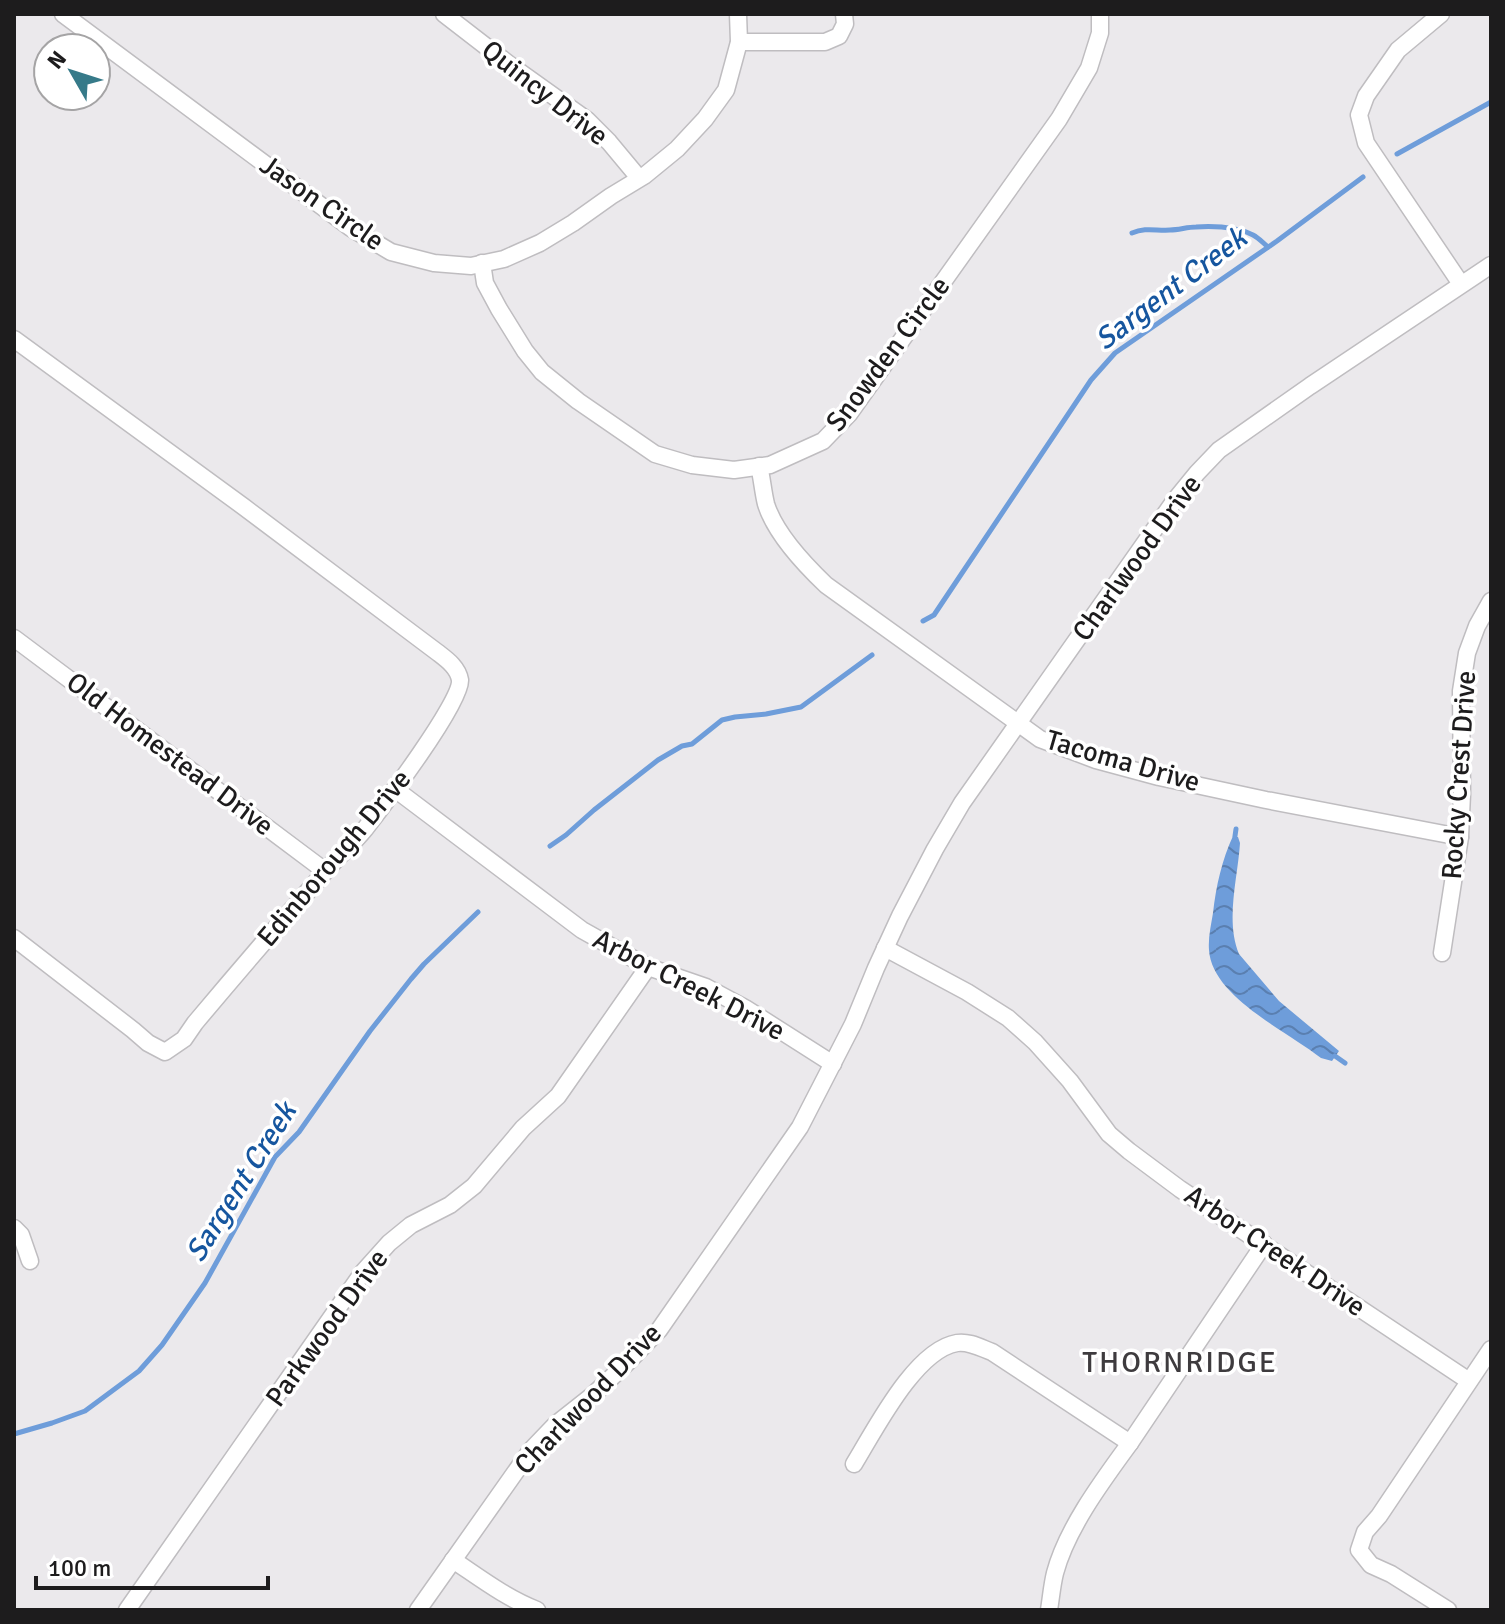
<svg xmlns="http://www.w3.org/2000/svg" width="1505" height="1624" viewBox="0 0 1505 1624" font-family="Signika,sans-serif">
<defs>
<pattern id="water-waves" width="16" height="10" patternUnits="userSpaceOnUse" patternTransform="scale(2)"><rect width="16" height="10" fill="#6e9dda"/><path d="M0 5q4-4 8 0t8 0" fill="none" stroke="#5a7fb0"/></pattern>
</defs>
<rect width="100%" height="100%" fill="#ebe9ec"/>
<path fill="url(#water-waves)" d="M 1233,836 L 1238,837 L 1240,843 C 1238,877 1225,921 1239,954 L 1279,1001 L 1339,1051 L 1332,1061 L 1321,1058 C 1287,1031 1212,997 1209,950 C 1208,938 1211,925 1213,913 C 1216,886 1222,860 1233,836 Z"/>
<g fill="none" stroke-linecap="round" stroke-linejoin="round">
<g stroke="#6e9dda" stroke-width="5">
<path d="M 1397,154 L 1491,102"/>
<path d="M 1132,233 C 1146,227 1156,231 1170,230 C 1179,230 1187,227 1196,227 C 1213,226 1237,227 1253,235 C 1259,238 1263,243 1268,247"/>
<path d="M 923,621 L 934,615 L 942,603 L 1091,380 L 1115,353 L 1277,241 L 1363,177"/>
<path d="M 1235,836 L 1236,829"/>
<path d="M 550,846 L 566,835 L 594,810 L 658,760 L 682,746 L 692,744 L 722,720 L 735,717 L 766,714 L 801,707 L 872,655"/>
<path d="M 1335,1056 L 1345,1063"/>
<path d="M 14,1434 L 52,1423 L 85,1411 L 139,1371 L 162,1345 L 205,1283 L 275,1157 L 299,1132 L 370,1031 L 411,979 L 424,964 L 478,912"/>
</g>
<g stroke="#bfbdc0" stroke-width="19">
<g id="street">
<path d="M 63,14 L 351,228 L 391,252 L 434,263 L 471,266 L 504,259 L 540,243 L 573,223 L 611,196 L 644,176 L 677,149 L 705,119 L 726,90 L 739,42 L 738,14"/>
<path d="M 444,14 L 510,65 L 587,120 L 609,142 L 639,178"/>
<path d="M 1441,14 L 1398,50 L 1366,96 L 1359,115 L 1366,143 L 1461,284"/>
<path d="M 739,42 L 825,42 L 839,36 L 845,24 L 844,14"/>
<path d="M 482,263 L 485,283 L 499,309 L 525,351 L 542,372 L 578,401 L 655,454 L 692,465 L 734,470 L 770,465 L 823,441 L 849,414 L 1059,119 L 1089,68 L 1100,33 L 1100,14"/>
<path d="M 14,339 L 244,507 L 437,652 C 446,659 458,667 460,680 C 462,702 382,807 365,829 C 352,845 336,858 323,874 C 280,923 237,973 195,1023 L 184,1039 L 165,1052 L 148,1043 L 133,1030 L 14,938"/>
<path d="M 759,466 C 762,478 763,492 766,504 C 775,533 804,564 826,585 L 1040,739 L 1096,760 L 1159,777 L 1266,800 L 1460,837"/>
<path d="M 14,638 L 325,871"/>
<path d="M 395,789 L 582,930 L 648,967 L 706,987 L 745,1008 L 833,1064"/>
<path d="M 885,948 L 967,992 L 1008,1018 L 1035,1042 L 1070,1081 L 1109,1134 L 1129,1151 L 1180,1189 L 1469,1381"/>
<path d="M 1442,953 L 1460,837 L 1462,794 L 1461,691 L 1467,653 L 1477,626 L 1491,601"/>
<path d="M 14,1228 L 21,1235 L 30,1261"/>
<path d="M 854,1464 C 875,1430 915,1350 957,1343 C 969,1341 981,1348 992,1352 L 1130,1443"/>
<path d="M 453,1560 C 480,1578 506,1598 537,1610"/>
<path d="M 127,1610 L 363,1272 L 389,1243 L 411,1225 L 450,1205 L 474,1186 L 523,1128 L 558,1096 L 648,967"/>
<path d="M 418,1610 L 531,1450 L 555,1425 L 593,1395 L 631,1359 L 659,1330 L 800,1127 L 853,1024 L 876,968 L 900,916 L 935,849 L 962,803 L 1175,500 L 1197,473 L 1219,450 L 1310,386 L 1491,265"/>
<path d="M 1049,1610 C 1051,1598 1052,1585 1055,1573 C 1067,1528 1103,1480 1130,1443 L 1264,1244"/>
<path d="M 1448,1610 L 1391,1574 L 1371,1565 L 1359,1550 L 1365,1532 L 1379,1516 L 1491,1349"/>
</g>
</g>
<use href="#street" stroke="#fff" stroke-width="16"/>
</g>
<g text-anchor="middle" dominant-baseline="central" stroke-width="7" stroke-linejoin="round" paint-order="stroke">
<g font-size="28" fill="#1d1c1d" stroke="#fff">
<text transform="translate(545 93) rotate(38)">Quincy Drive</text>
<text transform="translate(322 203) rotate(35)">Jason Circle</text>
<text transform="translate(888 354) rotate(-53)">Snowden Circle</text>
<text transform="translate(1137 558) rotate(-54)">Charlwood Drive</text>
<text transform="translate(170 754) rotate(37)">Old Homestead Drive</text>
<text transform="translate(1123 761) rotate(16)">Tacoma Drive</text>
<text transform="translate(1459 775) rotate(-86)">Rocky Crest Drive</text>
<text transform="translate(334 858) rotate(-50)">Edinborough Drive</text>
<text transform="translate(689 985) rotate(27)">Arbor Creek Drive</text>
<text transform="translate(1275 1251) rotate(34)">Arbor Creek Drive</text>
<text transform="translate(327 1328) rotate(-54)">Parkwood Drive</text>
<text transform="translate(588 1399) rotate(-46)">Charlwood Drive</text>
</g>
<g font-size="30" font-style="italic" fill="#16569f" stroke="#fff">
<text transform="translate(1171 289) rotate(-37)">Sargent Creek</text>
<text transform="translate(241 1182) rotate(-58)">Sargent Creek</text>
</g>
<g font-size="30" letter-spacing="2" fill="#3e3b3e" stroke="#fff">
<text x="1180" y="1362">THORNRIDGE</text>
</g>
</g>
<rect width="1505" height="1624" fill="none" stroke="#1d1c1d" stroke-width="32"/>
<g transform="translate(72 72) rotate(309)"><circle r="38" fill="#ffffff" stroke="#a5a4a5" stroke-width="2"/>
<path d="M0-6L14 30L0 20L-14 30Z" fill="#367a89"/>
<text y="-12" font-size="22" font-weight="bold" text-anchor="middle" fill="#1d1c1d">N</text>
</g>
<path d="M36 1576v12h232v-12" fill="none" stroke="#1d1c1d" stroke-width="4"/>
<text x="48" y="1576" font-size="24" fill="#1d1c1d" stroke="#ffffff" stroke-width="6" paint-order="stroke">100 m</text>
</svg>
